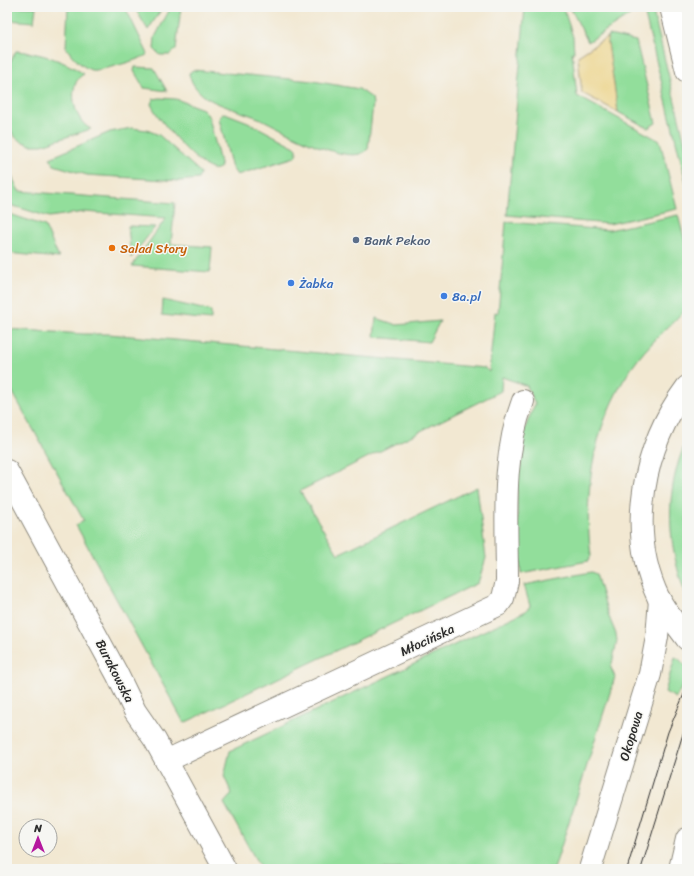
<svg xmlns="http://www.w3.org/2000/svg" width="694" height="876" viewBox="0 0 694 876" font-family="Sriracha,sans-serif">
<rect width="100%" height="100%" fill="#f6f6f2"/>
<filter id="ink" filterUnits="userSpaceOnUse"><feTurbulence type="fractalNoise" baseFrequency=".025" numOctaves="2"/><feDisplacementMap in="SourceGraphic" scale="8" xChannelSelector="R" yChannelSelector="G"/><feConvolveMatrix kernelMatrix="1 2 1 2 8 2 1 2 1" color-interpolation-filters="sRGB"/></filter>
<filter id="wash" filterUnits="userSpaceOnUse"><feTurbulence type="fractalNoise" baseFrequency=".012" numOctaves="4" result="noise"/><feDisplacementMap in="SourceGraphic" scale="16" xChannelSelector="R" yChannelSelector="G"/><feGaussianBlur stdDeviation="0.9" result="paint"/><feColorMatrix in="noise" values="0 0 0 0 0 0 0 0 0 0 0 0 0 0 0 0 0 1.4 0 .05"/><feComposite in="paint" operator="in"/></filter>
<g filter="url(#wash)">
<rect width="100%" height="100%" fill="#f2e8d2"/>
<g fill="#92de9b" stroke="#5e8463">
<path d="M 7,7 L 36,7 L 34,22 L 7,20 Z"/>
<path d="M 68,7 L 125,7 L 148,54 C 143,59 98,72 91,70 C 82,67 71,56 66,47 Z"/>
<path d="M 134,7 L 163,7 L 148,30 Z"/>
<path d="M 171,7 L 181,7 L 176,49 L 170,55 L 160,55 L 154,49 L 155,37 Z"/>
<path d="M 525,7 L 563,7 L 573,37 L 574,52 L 572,52 L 577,96 L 660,141 L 677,209 L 609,224 L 507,215 Z"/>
<path d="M 570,7 L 628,7 L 630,15 L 588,42 Z"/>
<path d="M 643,7 L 652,7 L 687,151 L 687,186 Z"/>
<path d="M 609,35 L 636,41 L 656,123 L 648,128 L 618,112 L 607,37 Z"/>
<path d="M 16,51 C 41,53 63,60 84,74 C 66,83 73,121 91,129 L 42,145 L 30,145 L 19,140 L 14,136 L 7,124 L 7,68 Z"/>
<path d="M 135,67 L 154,68 L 167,91 L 144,88 L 134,71 Z"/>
<path d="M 193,70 L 313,81 L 359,89 L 372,98 L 373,104 L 368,149 C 351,170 281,128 261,119 C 244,112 218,106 204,96 C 197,90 190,82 189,73 Z"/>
<path d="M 160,98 L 176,99 L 203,109 L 209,117 L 221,167 C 218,169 216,170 212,169 C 196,164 158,120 151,104 L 153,99 Z"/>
<path d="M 225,113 L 248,122 L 295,147 L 297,149 L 297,155 L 295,157 L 237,175 L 232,168 L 219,119 L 222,114 Z"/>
<path d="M 132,128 L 147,130 L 159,135 L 201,173 L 198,179 L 180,181 L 87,175 L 54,165 L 50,158 L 110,132 Z"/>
<path d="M 10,173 L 19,191 L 175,203 L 171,244 L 212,247 L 210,272 L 132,266 L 166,218 L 84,212 L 49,217 L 7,204 L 7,176 Z"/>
<path d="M 7,213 L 45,226 L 59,258 L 7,253 Z"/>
<path d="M 678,215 L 687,249 L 687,307 C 672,325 653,340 639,358 C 595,414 582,487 591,556 L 588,561 L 521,574 C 517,530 514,483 522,439 C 525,427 530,415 535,404 L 527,386 L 502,377 L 501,391 L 300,491 L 338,554 L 477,487 L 486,558 L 478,583 L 184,723 L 76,525 L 84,521 L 7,382 L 7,329 L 84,334 L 109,334 L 485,368 L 489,372 L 495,312 L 498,313 L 506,222 L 609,230 Z"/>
<path d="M 128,226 L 155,227 L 131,258 Z"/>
<path d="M 163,300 L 211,311 L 211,320 L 162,315 Z"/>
<path d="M 376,318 L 397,325 L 440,321 L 429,342 L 374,337 Z"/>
<path d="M 687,439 L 687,599 C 667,544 663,493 687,439 Z"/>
<path d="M 591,572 L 596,574 L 609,617 L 616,634 L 617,641 L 611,668 L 615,677 L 554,869 L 261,869 L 224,803 L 232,794 L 224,776 L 230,751 L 526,611 L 530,606 L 524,585 Z"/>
<path d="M 675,657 L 679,659 L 687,667 L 687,677 L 676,698 L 665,692 Z"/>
</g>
<path fill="#eeda9e" stroke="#8c8264" d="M 607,37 L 618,112 L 582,93 L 578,56 Z"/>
</g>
<g filter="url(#ink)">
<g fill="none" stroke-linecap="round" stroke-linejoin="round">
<g stroke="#8e8a7e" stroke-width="24">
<g id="minor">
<path d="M 7,471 L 117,674 L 135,711 L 155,740 L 225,869"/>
<path d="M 166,761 L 498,605 L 503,598 L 507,581 C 507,520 501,458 523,401"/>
</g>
</g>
<g stroke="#8e8a7e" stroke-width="24">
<g id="major">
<path d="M 671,7 L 687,71"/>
<path d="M 687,387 C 643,446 626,531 659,599 C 666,613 678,626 687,639"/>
<path d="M 590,869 L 650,674 L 657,637 L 660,600"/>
<path d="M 680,869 L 687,839"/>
</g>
</g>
<use href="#minor" stroke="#fff" stroke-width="22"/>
<use href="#major" stroke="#fff" stroke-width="22"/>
<g stroke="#2b2b2b" stroke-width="1">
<path d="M 627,869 L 668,732 L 687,687"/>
<path d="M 641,869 L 687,721"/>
</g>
</g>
</g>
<circle fill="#5c6f8a" stroke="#f6f6f2" stroke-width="1.5" cx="356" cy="240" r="4"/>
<circle fill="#e8710a" stroke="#f6f6f2" stroke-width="1.5" cx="112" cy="248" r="4"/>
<g fill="#3f7fe0" stroke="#f6f6f2" stroke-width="1.5">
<circle cx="291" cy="283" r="4"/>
<circle cx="444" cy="296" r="4"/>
</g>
<g text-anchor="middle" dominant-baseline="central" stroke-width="3" stroke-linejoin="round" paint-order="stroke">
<g font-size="13" fill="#4e5e75" stroke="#f6f6f2" text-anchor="start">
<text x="364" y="240">Bank Pekao</text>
</g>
<g font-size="13" fill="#c56008" stroke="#f6f6f2" text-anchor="start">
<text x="120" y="248">Salad Story</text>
</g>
<g font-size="13" fill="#366cbe" stroke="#f6f6f2" text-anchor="start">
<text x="299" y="283">Żabka</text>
<text x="452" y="296">8a.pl</text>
</g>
<g font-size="13" fill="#2b2b2b" stroke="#f6f6f2">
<text transform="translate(427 640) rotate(-25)">Młocińska</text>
<text transform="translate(115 671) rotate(63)">Burakowska</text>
<text transform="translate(631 736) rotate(-73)">Okopowa</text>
</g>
</g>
<rect width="694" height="876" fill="none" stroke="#f6f6f2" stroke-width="24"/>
<g transform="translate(38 838)"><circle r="19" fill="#f6f6f2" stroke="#a5a5a2"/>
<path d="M0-3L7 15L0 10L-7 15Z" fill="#b5179e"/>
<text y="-6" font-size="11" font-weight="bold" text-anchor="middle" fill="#2b2b2b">N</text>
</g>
</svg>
